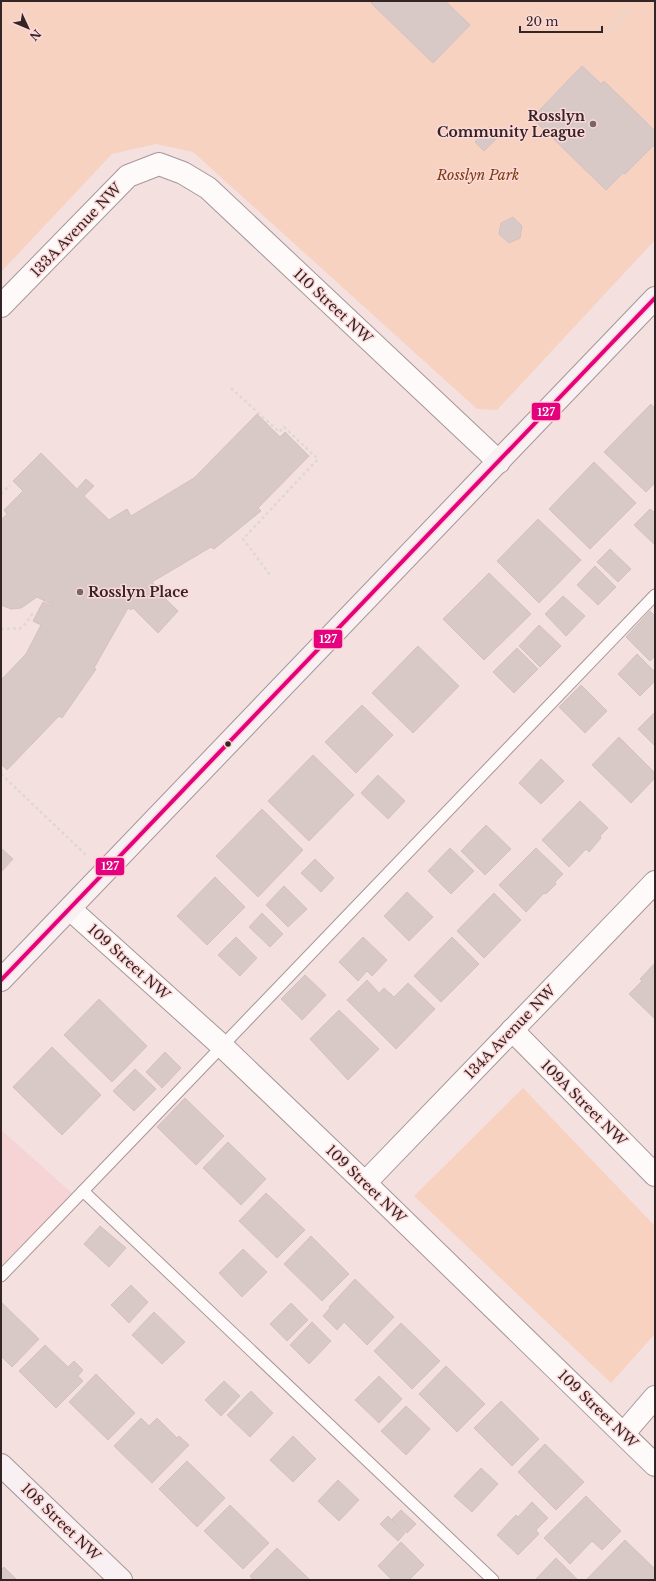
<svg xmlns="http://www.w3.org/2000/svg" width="656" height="1581" viewBox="0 0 656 1581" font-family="'Libre Baskerville',serif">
<rect width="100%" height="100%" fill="#f5e0e0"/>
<path fill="#f6d3d4" d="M 1,1130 L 73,1194 L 1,1269 Z"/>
<g fill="#f7d2c0">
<path d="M 1,1 L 655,1 L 655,240 L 497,410 L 477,409 L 193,152 L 156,144 L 112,154 L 1,272 Z"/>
<path d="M 523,1088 L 655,1226 L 655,1334 L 611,1383 L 414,1196 Z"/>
</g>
<g fill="#d8c9c7" stroke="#d1c1c0">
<path d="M 373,1 L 445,1 L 470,25 L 433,63 L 371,3 Z"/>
<path d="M 582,66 L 601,84 L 604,81 L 655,131 L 655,144 L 625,174 L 623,173 L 606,190 L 532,118 Z"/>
<path d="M 489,127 L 499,136 L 484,151 L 475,142 Z"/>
<path d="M 513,217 L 522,226 L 520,238 L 509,243 L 499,234 L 501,223 Z"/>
<path d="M 651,404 L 655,409 L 655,483 L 646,492 L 604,452 Z"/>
<path d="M 257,414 L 280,437 L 285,432 L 309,456 L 258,508 L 261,511 L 214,549 L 211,547 L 152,582 L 155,585 L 153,587 L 178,611 L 158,633 L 133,608 L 131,610 L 128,608 L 94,668 L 96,669 L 62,718 L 59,716 L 7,770 L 1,764 L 1,680 L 26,654 L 41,625 L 33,621 L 43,602 L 52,606 L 53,605 L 37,597 L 21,608 L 11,609 L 1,605 L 1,520 L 7,514 L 4,510 L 23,491 L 13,481 L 41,453 L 77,489 L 86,479 L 94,486 L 84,496 L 109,520 L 127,509 L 131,516 L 194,478 Z"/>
<path d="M 594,462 L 636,503 L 590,549 L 549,509 Z"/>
<path d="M 650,509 L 655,513 L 655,545 L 634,525 Z"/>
<path d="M 538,519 L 581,560 L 539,603 L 497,561 Z"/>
<path d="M 610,549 L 631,569 L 618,582 L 597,562 Z"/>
<path d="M 595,566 L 616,587 L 598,605 L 577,585 Z"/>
<path d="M 489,573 L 531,614 L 484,660 L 443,619 Z"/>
<path d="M 563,596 L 585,616 L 566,636 L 545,614 Z"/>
<path d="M 650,611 L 655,616 L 655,656 L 650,661 L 626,637 Z"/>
<path d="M 539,625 L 561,646 L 540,667 L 519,646 Z"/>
<path d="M 418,646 L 459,686 L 413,733 L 372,693 Z"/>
<path d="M 517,648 L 538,669 L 514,693 L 493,672 Z"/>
<path d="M 637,654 L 655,672 L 655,681 L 640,696 L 618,674 Z"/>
<path d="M 581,685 L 607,711 L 585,733 L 559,707 Z"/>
<path d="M 362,705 L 393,735 L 356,773 L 325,742 Z"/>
<path d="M 655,712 L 655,746 L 638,729 Z"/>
<path d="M 619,737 L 655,773 L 655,778 L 631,803 L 592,765 Z"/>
<path d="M 313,755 L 354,795 L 309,841 L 268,801 Z"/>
<path d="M 541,759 L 564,781 L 541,804 L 519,783 Z"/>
<path d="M 378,775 L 405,801 L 388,819 L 361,793 Z"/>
<path d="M 580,801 L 608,828 L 600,836 L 601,838 L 589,852 L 586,849 L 569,867 L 542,840 Z"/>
<path d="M 262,809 L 303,850 L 258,897 L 216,856 Z"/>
<path d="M 486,825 L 511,849 L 485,875 L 461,851 Z"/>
<path d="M 1,848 L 13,859 L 1,872 Z"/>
<path d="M 450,848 L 474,871 L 451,894 L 428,871 Z"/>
<path d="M 536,848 L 563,874 L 555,882 L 556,884 L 546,894 L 544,893 L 526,912 L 499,885 Z"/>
<path d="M 315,859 L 334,878 L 321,892 L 301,873 Z"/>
<path d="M 215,877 L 245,907 L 207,945 L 177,916 Z"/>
<path d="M 284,886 L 307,909 L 288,927 L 266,905 Z"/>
<path d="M 407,892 L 433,917 L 409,941 L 384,916 Z"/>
<path d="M 494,893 L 521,920 L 484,958 L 457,931 Z"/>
<path d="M 262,913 L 283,934 L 270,947 L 249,927 Z"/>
<path d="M 236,937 L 257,958 L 240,976 L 218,955 Z"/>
<path d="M 363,937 L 387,960 L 372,976 L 367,971 L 358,981 L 339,962 Z"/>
<path d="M 452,937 L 479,964 L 441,1002 L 414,976 Z"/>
<path d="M 655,963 L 655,1019 L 629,994 L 642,981 L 640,979 Z"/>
<path d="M 305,975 L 326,995 L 302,1020 L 281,999 Z"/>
<path d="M 367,980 L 379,993 L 384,988 L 394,997 L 408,983 L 435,1009 L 396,1049 L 347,1000 Z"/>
<path d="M 99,999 L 147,1046 L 112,1082 L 64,1035 Z"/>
<path d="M 339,1010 L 379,1049 L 348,1080 L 310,1039 Z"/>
<path d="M 52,1047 L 101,1095 L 62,1135 L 13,1087 Z"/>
<path d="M 165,1052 L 181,1068 L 162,1088 L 146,1072 Z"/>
<path d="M 135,1069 L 156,1089 L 134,1111 L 113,1091 Z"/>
<path d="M 185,1098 L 224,1136 L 196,1165 L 157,1127 Z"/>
<path d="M 228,1142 L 266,1179 L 241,1205 L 203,1168 Z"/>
<path d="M 266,1193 L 305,1230 L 277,1258 L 239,1221 Z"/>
<path d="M 100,1226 L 126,1248 L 109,1267 L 84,1244 Z"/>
<path d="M 311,1236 L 349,1274 L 322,1301 L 284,1264 Z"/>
<path d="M 243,1249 L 267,1272 L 242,1297 L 219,1273 Z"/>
<path d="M 355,1279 L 394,1317 L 367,1345 L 344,1322 L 337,1330 L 323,1316 L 330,1308 L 329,1307 Z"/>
<path d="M 131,1285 L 148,1302 L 129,1323 L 111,1305 Z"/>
<path d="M 1,1302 L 39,1339 L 12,1367 L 1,1356 Z"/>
<path d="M 291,1303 L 308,1320 L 287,1341 L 270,1324 Z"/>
<path d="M 154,1312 L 185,1342 L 162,1364 L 132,1335 Z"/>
<path d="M 312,1322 L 331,1341 L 309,1364 L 290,1345 Z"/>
<path d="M 401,1323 L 440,1361 L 412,1389 L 374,1351 Z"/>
<path d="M 45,1345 L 68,1367 L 74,1361 L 83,1370 L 78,1376 L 83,1381 L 56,1408 L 19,1371 Z"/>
<path d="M 446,1366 L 485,1404 L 457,1432 L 419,1394 Z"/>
<path d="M 96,1374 L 135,1413 L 108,1440 L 69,1402 Z"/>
<path d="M 379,1376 L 402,1399 L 379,1423 L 355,1400 Z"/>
<path d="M 224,1381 L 240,1396 L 221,1416 L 205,1400 Z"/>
<path d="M 251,1391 L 273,1413 L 250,1437 L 227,1415 Z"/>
<path d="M 501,1401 L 539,1439 L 512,1466 L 474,1428 Z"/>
<path d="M 406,1406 L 430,1429 L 406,1455 L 381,1431 Z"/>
<path d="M 141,1418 L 149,1426 L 157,1418 L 177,1438 L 179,1436 L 189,1445 L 152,1483 L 114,1446 Z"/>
<path d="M 293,1436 L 316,1459 L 293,1482 L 270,1460 Z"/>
<path d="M 545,1444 L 584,1482 L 556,1510 L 518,1472 Z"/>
<path d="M 187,1461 L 225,1498 L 197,1527 L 159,1489 Z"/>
<path d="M 481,1468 L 498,1484 L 472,1512 L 454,1496 Z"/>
<path d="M 338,1480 L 359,1500 L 339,1521 L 318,1501 Z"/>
<path d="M 586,1496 L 621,1531 L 602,1550 L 592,1541 L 570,1564 L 544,1538 Z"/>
<path d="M 532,1502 L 548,1518 L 536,1530 L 539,1534 L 518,1555 L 497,1535 L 516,1515 L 518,1517 Z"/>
<path d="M 230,1505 L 269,1543 L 243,1569 L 204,1531 Z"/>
<path d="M 401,1510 L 416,1524 L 407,1533 L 392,1519 Z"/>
<path d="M 388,1516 L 405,1533 L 398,1541 L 380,1524 Z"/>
<path d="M 625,1540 L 655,1569 L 655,1580 L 586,1580 Z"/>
<path d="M 401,1542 L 424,1565 L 409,1580 L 392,1580 L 378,1566 Z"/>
<path d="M 277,1548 L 310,1580 L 253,1580 L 250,1576 Z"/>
<path d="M 556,1558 L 578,1580 L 535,1580 Z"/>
<path d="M 4,1567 L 17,1580 L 1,1580 L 1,1570 Z"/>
</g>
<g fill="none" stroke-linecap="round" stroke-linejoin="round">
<g stroke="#a69797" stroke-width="13">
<g id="lane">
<path d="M 1,1276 L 83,1191"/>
<path d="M 493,1580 L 83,1191 L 655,595"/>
</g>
</g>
<g stroke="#a69797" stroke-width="24">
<g id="street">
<path d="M 1,306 L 128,176 L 159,164 L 183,173 L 208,188 L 499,462"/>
<path d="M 70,909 L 221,1045 L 365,1183 L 655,1465"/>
<path d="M 512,1030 L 655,1175"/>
<path d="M 365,1183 L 655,882"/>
<path d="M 624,1433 L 655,1397"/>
</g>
</g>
<g stroke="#a69797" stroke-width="24">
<g id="secondary">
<path d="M 1,980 L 655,298"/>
<path d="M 1,1465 L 121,1580"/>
</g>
</g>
<g stroke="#ddd8d8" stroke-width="2.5" stroke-dasharray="3 3" stroke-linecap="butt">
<path d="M 610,30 L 628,10"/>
<path d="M 231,388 L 279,432 L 284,427 L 318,459 L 243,539 L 270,575"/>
<path d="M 1,494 L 10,485"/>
<path d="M 1,629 L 22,628 L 34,612"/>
<path d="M 1,774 L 86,855"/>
</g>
<use href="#lane" stroke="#fefafa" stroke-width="11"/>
<use href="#street" stroke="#fefafa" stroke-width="22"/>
<use href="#secondary" stroke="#f8f0f2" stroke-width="22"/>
<g stroke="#fdd8d8" stroke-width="7">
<path id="bus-1" d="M 1,980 L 655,298"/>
</g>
<use href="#bus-1" stroke="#e5007d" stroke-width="4"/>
</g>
<g fill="#766" stroke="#fdd8d8" stroke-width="1.5">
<circle cx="593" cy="124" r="4"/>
<circle cx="80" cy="592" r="4"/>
</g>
<circle fill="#332525" stroke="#fdd8d8" stroke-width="1.5" cx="228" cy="744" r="3.5"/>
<g text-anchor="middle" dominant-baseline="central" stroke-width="3" stroke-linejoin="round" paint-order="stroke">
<g font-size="14" font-weight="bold" fill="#332525" stroke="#fdd8d8" text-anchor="end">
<text x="585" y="116">Rosslyn<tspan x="585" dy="16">Community League</tspan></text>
<text x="88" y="592" text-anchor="start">Rosslyn Place</text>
</g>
<g font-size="14" font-style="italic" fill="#7a400f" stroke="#fdd8d8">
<text x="478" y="175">Rosslyn Park</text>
</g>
<g font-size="14" fill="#332525" stroke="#fdd8d8">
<text transform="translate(76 230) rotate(-46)">133A Avenue NW</text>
<text transform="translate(333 306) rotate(43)">110 Street NW</text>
<text transform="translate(129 962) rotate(42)">109 Street NW</text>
<text transform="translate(510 1032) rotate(-46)">134A Avenue NW</text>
<text transform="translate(584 1103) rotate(45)">109A Street NW</text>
<text transform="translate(366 1184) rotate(44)">109 Street NW</text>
<text transform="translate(598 1409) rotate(44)">109 Street NW</text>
<text transform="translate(61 1522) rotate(44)">108 Street NW</text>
</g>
</g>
<g stroke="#fdd8d8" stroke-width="1.5">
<rect x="531" y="402" width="30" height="19" rx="4" fill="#e5007d"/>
<rect x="313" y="629" width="30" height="20" rx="4" fill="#e5007d"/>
<rect x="95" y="857" width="30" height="19" rx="4" fill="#e5007d"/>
</g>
<g font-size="11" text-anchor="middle" font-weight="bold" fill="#fff">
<text x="546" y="416">127</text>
<text x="328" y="643">127</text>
<text x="110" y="870">127</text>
</g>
<rect width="656" height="1581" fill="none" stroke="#332525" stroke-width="4"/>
<g transform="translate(28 28) rotate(134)" stroke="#fdd8d8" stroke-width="3" paint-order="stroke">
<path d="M0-3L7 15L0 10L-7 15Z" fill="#332525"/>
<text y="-6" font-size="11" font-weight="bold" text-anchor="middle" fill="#332525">N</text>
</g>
<path d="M520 26v6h82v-6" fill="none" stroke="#332525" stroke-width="2"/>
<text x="526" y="26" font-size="12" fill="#332525" stroke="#fdd8d8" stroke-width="3" paint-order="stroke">20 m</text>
</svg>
